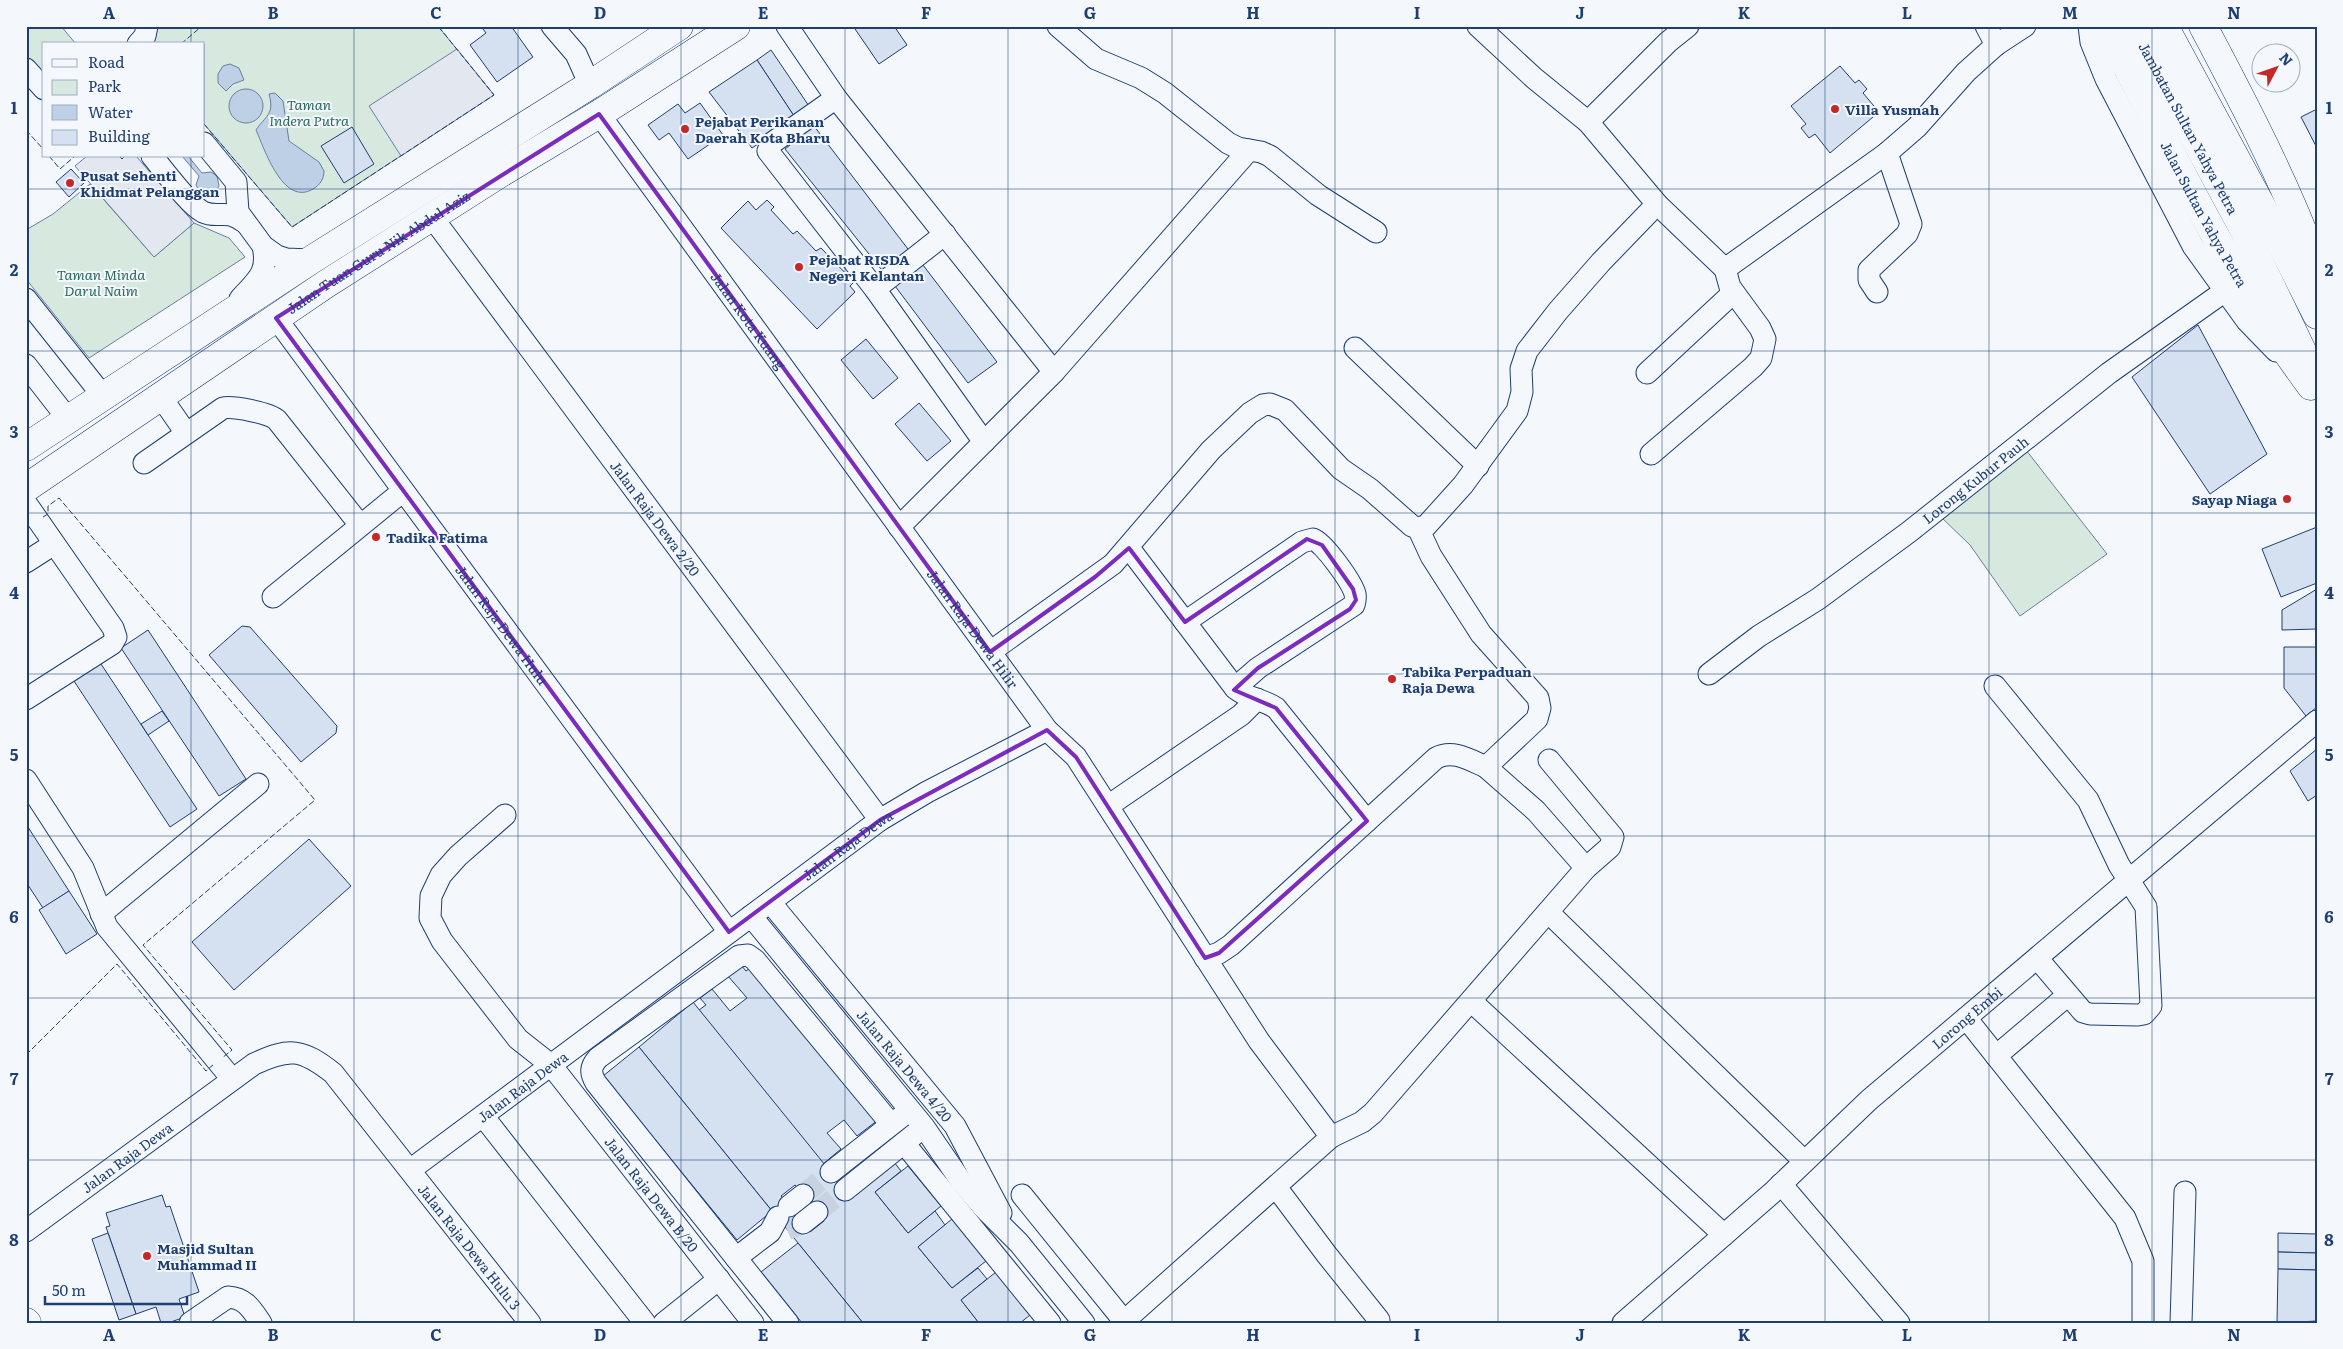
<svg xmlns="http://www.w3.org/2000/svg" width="2343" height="1349" viewBox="0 0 2343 1349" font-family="Literata,serif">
<rect width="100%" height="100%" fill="#f4f7fb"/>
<g fill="#d7e8df" stroke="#687fa3">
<path d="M 26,26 L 61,26 L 76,44 L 44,44 L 44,77 L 26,57 Z"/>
<path d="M 157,26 L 438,26 L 494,95 L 292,227 L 204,124 L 204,44 L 150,44 Z"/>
<path d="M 90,184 L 154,257 L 194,223 L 229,238 L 245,257 L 89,358 L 26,279 L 26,230 L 53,214 Z"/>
<path d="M 2026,450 L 2107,554 L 2020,616 L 1970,545 L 1942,518 Z"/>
</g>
<g fill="#e3e8f0" stroke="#687fa3">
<path d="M 457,49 L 494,95 L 401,156 L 369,106 Z"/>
<path d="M 87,156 L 119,156 L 122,159 L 125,156 L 136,156 L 194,223 L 154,257 L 75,166 Z"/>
</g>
<g fill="#bed0e5" stroke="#687fa3">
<path d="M 230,64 L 239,68 L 244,80 L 233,84 L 226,91 L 218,83 L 218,74 L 223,66 Z"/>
<circle cx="246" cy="106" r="17"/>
<path d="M 275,93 L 283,101 L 289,141 L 319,162 L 324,171 C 324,179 320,185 313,189 C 283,207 264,148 256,130 C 265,116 275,115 269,94 Z"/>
<path d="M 182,156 L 188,156 L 202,173 L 211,172 L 217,176 L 219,186 L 215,192 L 208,195 L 200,192 L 196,185 L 199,176 Z"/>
</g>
<g fill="#d5e0f0" stroke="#1d3f73" fill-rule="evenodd">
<path d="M 488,26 L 511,26 L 533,57 L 497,82 L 470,45 L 486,33 L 483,29 Z"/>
<path d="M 853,26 L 894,26 L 907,45 L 879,64 Z"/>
<path d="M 771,50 L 811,109 L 796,119 L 757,60 Z"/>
<path d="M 757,60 L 796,119 L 752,148 L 709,92 Z"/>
<path d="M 1840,66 L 1855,83 L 1859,80 L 1867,89 L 1863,93 L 1879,112 L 1830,153 L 1815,134 L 1809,138 L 1801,128 L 1806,124 L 1791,106 Z"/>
<path d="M 700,103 L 723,135 L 688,159 L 669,133 L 659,140 L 648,125 L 678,104 L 685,113 Z"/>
<path d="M 2317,109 L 2317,148 L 2301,117 Z"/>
<path d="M 814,126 L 911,253 L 885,274 L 785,149 Z"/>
<path d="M 352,127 L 374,164 L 344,183 L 321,146 Z"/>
<path d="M 71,169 L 84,183 L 69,197 L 56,182 Z"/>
<path d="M 767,200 L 774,207 L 771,210 L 793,234 L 797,231 L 816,251 L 821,248 L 854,282 L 850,286 L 855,292 L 817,329 L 721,228 L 748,201 L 756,210 Z"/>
<path d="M 923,265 L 997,362 L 968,383 L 895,286 Z"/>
<path d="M 2198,325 L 2267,454 L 2210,494 L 2132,377 Z"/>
<path d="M 866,339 L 898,378 L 873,399 L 841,360 Z"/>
<path d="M 919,403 L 951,441 L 927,461 L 895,424 Z"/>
<path d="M 2317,527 L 2317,583 L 2281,597 L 2262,549 Z"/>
<path d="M 2317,589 L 2317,629 L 2282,630 L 2282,610 Z"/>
<path d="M 242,626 L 250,627 L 337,726 L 336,733 L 301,762 L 209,655 Z"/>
<path d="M 148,630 L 246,779 L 219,796 L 121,648 Z"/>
<path d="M 2284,647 L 2317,647 L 2317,707 L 2306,716 L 2284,688 Z"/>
<path d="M 99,661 L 197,809 L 170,827 L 72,678 Z"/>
<path d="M 162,711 L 169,721 L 148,735 L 141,724 Z"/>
<path d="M 2317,749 L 2317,795 L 2308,801 L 2290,771 Z"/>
<path d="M 26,824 L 69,891 L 43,908 L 26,882 Z"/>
<path d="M 309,839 L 351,886 L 234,990 L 192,942 Z"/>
<path d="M 69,891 L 97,934 L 66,954 L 39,910 Z"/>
<path d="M 741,965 L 746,971 L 754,965 L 878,1120 L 857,1136 L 844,1120 L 827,1133 L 841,1149 L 823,1164 L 699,1010 L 706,1005 L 700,998 L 712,989 L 730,1011 L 747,998 L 728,976 Z"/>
<path d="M 693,1002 L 851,1197 L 894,1162 L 901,1171 L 875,1192 L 908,1233 L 935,1211 L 945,1225 L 918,1247 L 952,1288 L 978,1268 L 987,1279 L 961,1300 L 979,1323 L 863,1323 L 639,1047 ZM 795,1185 L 824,1221 L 810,1232 L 781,1196 Z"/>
<path d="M 639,1047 L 772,1211 L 737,1240 L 603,1076 Z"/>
<path d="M 908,1166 L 941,1206 L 908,1233 L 875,1192 Z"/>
<path d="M 162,1195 L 166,1207 L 170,1206 L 199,1292 L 179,1299 L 185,1317 L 168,1323 L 161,1323 L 156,1307 L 136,1314 L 106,1227 L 110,1226 L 106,1213 Z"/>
<path d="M 952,1219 L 986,1261 L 952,1288 L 918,1247 Z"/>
<path d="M 108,1233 L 136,1314 L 119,1320 L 92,1239 Z"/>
<path d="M 2278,1233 L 2317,1234 L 2317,1253 L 2278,1252 Z"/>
<path d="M 798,1243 L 863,1323 L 802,1323 L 761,1272 Z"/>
<path d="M 2278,1252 L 2317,1253 L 2317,1270 L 2278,1269 Z"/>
<path d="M 2278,1269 L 2317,1270 L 2317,1321 L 2277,1323 Z"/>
<path d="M 996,1272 L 1030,1315 L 1020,1323 L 979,1323 L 961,1300 Z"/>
</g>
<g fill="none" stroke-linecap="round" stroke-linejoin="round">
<g stroke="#c9d2e0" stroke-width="21" stroke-dasharray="21 11" stroke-linecap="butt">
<path d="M 803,1195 L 831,1172"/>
<path d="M 817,1212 L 845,1190"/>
<path d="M 787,1230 L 803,1223"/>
</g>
<g stroke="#1d3f73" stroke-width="23">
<g id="minor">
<path d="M 552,26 L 576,54 L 590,85"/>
<path d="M 787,26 L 836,98 L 1054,372"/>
<path d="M 1058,26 L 1096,59 L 1141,78 L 1165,93 L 1228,143 L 1238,148 L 1261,152 L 1270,156 L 1318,195 L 1376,232"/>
<path d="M 1478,26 L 1534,78 L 1588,122 L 1657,204 L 1725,269 L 1730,287 L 1760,328 L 1765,339 L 1761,358 L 1753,367 L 1651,454"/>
<path d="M 1986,26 L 1996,45"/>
<path d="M 2089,26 L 2091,42 L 2106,79 L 2193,246 L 2247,321 L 2276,351"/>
<path d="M 138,44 L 145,36 L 147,26"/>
<path d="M 26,69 L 44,89"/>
<path d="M 836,98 L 772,143 L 768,151 L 875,289 L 984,442"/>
<path id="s1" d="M 599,114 L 1047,730 L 1076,757 L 1259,1041 L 1331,1137"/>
<path d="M 1588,122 L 1668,42 L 1688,26"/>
<path d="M 204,143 L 236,182 L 238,212 L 263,246 L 277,256 L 286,259 L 311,260"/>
<path d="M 152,156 C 163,169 189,205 203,212 C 218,219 226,208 244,222"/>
<path id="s2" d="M 432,217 L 880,820"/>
<path d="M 1725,269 L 1887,153 L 1917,127 L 1966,72 L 1996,45 L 2025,26"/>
<path d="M 875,289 L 945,234"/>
<path d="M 1877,292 L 1869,280 L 1869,270 L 1907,234 L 1911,224 L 1887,153"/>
<path d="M 26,299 L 103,396"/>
<path d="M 240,299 C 257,280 269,273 263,246"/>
<path id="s3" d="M 276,318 L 729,932"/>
<path d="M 1355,348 L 1478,466"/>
<path d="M 26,365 L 68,419"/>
<path d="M 1647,373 L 1733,293"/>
<path d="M 161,397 L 186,433"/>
<path d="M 144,463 L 223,408 C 233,406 270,413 277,420 L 360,525"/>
<path d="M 26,503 L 113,628 L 116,637 L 112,644 L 26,699"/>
<path d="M 899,527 L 1054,372 L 1249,150"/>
<path d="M 1129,548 L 1235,688 C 1247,699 1263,699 1276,708 L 1367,821"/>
<path d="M 26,562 L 54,544"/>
<path d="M 273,597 L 403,491"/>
<path d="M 1185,622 L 1302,542 L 1313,539 C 1323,542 1352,582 1355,594 C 1356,598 1355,601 1354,605 L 1258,668 L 1235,688"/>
<path d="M 990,652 L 1113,564 L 1211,450 L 1250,413 L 1263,405 L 1270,404 L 1285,410 L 1341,469 L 1370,489 L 1412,526 L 1418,528 L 1426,526 L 1463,485 L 1517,411 L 1522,392 L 1521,369 L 1527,351 L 1558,311 L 1601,262 L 1657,204"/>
<path id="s4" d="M 1709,674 L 1759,636 L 1818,599 L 1909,532 L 2109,373 L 2225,291"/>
<path d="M 1995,686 L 2088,800 L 2119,865 L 2146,907 L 2151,1006 L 2144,1014 L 2138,1015 L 2090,1014 L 2083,1012 L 2037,958"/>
<path d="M 1549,760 L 1613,837 L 1610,847 L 1586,868"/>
<path d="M 26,780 L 83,868 L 107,927 L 232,1079"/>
<path d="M 1108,806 L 1241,715 L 1257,699"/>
<path id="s5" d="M 505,815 L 458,856 L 441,875 L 431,896 L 430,918 L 442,941 L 518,1039 L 551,1065 L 753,1323"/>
<path id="s6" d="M 770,902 L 955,1126 L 1001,1213"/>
<path d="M 1548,912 L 1804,1161"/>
<path d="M 101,914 L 258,784"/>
<path d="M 751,916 L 924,1127 L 961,1181 L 983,1207 L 1019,1243 L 1084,1323"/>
<path d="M 1205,958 L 1219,953 L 1231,945 L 1436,758 C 1453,749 1470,760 1486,767 L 1537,719 L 1540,708 L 1538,698 L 1481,634 L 1431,556 L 1418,528"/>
<path d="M 1471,1001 L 1724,1235"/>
<path d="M 1966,1018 L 2125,1218 L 2143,1261 L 2143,1323"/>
<path d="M 1996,1056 L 2068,995"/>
<path d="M 483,1116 L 645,1323"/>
<path d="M 904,1143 L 1050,1323"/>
<path id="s7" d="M 410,1170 L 880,820 L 927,792 L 1047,730"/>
<path d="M 831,1172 L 901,1117"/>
<path d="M 1781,1184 L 1899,1323"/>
<path d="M 1276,1187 L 1327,1255 L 1379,1320"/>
<path d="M 845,1190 L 915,1134"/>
<path d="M 1022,1195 L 1124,1321"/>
<path d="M 789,1206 L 803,1195"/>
<path d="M 803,1223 L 817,1212"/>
<path id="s8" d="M 26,1231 L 254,1064 C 290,1047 302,1049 333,1073 L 530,1323"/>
<path d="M 736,1258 L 770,1232 L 778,1217"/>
<path d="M 190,1323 L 228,1297 C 246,1298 252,1310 261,1323"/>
<path d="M 664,1323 L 719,1279"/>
<path d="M 788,1323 L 596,1083 C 590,1073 590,1067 598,1058 L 739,956 L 748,955 L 755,960 L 891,1124"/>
<path d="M 1122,1323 L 1331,1137 L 1362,1122 L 1373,1113 L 1586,868 L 1536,811 L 1486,767"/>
<path id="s9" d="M 1623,1323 L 1772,1193 L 1869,1100 L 2317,721"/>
<path d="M 2181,1323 L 2185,1192"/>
</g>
</g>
<g stroke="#1d3f73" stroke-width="29">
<g id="major">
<path id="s10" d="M 2106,26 C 2170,149 2228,275 2311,386"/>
<path d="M 2203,26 C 2245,105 2286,184 2317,268"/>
<path d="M 26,447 L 311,260 L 590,85 L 679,26"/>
<path id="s11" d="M 26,488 L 326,284 L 504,171 L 599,114 L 736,26"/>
<path d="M 26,1322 L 27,1323"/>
</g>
</g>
<g stroke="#1d3f73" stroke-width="29">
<g id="highway">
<path id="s12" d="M 2134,26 L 2244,230 L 2317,382"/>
<path d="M 2164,26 L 2269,220 L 2317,315"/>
</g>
</g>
<use href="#minor" stroke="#f4f7fb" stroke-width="21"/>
<use href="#major" stroke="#f4f7fb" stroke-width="28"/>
<use href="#highway" stroke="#f4f7fb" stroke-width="28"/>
<g stroke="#1d3f73" stroke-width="1" stroke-dasharray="6 2.5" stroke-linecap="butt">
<path d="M 181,44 L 202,26"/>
<path d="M 204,124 L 292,227 L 494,95 L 438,26"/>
<path d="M 26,130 L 44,150"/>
<path d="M 49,156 L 60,169 L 75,156"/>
<path d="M 119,156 L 122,159 L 125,156"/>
<path d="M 43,517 L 48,514 L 48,506 L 59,498 L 315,800 L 143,945 L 232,1050 L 222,1058"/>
<path d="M 26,1055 L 117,964 L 206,1071 L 213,1065"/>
</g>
</g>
<path fill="none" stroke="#7b2cbf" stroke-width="4" stroke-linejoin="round" d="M 599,114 L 990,652 L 1095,577 L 1129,548 L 1185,622 L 1307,539 L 1322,545 L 1353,589 L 1356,600 L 1350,609 L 1258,668 L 1234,690 L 1276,708 L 1367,821 L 1219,953 L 1205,958 L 1076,757 L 1047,730 L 880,820 L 729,932 L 276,318 Z"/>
<path fill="none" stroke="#1d3f73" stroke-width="1" stroke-opacity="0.55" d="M 191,26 L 191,44M 354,26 L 354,1323M 518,26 L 518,1323M 681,26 L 681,1323M 845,26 L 845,1323M 1008,26 L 1008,1323M 1172,26 L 1172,1323M 1335,26 L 1335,1323M 1498,26 L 1498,1323M 1662,26 L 1662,1323M 1825,26 L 1825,1323M 1989,26 L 1989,1323M 2152,26 L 2152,1323M 191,156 L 191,1323M 26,189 L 2317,189M 26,351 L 2317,351M 26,513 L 2317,513M 26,674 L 2317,674M 26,836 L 2317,836M 26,998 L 2317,998M 26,1160 L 2317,1160"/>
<g fill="#c62828" stroke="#f4f7fb" stroke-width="2">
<circle cx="1835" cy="109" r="5"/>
<circle cx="685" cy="129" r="5"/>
<circle cx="70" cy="183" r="5"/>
<circle cx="799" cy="267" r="5"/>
<circle cx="2287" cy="499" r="5"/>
<circle cx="376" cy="537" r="5"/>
<circle cx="1392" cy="679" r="5"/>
<circle cx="147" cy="1256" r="5"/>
</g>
<g text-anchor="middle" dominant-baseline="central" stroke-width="4" stroke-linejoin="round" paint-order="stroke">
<g font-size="14" font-style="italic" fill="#2c6c60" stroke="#f4f7fb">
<text x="309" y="104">Taman<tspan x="309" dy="16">Indera Putra</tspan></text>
<text x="101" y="274">Taman Minda<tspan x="101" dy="16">Darul Naim</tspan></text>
</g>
<g font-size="14" font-weight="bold" fill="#1d3f73" stroke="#f4f7fb" text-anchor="start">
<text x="1845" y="109">Villa Yusmah</text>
<text x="695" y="121">Pejabat Perikanan<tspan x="695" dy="16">Daerah Kota Bharu</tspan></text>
<text x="80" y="175">Pusat Sehenti<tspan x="80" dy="16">Khidmat Pelanggan</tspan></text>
<text x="809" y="259">Pejabat RISDA<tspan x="809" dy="16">Negeri Kelantan</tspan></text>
<text x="2277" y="499" text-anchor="end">Sayap Niaga</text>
<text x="386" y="537">Tadika Fatima</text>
<text x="1402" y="671">Tabika Perpaduan<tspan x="1402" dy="16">Raja Dewa</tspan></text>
<text x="157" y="1248">Masjid Sultan<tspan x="157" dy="16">Muhammad II</tspan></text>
</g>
<g font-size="14" fill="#1d3f73" stroke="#f4f7fb">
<text stroke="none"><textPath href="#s12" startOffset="116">Jambatan Sultan Yahya Petra</textPath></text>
<text stroke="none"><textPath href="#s10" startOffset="212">Jalan Sultan Yahya Petra</textPath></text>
<text stroke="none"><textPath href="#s11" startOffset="424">Jalan Tuan Guru Nik Abdul Aziz</textPath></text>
<text stroke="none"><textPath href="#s1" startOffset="255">Jalan Kota Kuang</textPath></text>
<text stroke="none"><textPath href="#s4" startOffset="330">Lorong Kubur Pauh</textPath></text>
<text stroke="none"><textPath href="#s2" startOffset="375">Jalan Raja Dewa 2/20</textPath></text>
<text stroke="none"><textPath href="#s3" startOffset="381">Jalan Raja Dewa Hulu</textPath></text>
<text stroke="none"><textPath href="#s1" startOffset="636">Jalan Raja Dewa Hilir</textPath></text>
<text stroke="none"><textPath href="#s7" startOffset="545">Jalan Raja Dewa</textPath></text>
<text stroke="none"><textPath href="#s9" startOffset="460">Lorong Embi</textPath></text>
<text stroke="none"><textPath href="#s6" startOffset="212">Jalan Raja Dewa 4/20</textPath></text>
<text stroke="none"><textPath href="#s7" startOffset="140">Jalan Raja Dewa</textPath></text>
<text stroke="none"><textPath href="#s8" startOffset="125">Jalan Raja Dewa</textPath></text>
<text stroke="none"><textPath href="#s5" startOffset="489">Jalan Raja Dewa B/20</textPath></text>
<text stroke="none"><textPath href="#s8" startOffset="590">Jalan Raja Dewa Hulu 3</textPath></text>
</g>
</g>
<rect width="2343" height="1349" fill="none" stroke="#f4f7fb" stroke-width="55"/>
<rect x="42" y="42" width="162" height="115" fill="#f4f7fb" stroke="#9eadc5"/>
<rect x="52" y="59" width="25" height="8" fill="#f4f7fb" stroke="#9eadc5"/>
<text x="88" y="68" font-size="15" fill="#1d3f73">Road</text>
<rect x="52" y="80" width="25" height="15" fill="#d7e8df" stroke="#9eadc5"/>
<text x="88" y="92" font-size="15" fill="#1d3f73">Park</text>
<rect x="52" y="105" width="25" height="15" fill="#bed0e5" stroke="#9eadc5"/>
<text x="88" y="118" font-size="15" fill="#1d3f73">Water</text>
<rect x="52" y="130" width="25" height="15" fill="#d5e0f0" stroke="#9eadc5"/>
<text x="88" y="142" font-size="15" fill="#1d3f73">Building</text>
<g transform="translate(2276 68) rotate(49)"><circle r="24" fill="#f4f7fb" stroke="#9eadc5"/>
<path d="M0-4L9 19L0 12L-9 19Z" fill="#c62828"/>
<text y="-8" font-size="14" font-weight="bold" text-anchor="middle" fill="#1d3f73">N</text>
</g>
<path d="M45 1296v8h142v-8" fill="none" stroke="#1d3f73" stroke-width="2.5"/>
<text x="52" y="1296" font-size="15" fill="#1d3f73" stroke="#f4f7fb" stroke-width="4" paint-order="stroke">50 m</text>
<rect x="28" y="28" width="2288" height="1294" fill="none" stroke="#1d3f73" stroke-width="2"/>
<g font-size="16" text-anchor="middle" font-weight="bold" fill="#1d3f73">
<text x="109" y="19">A</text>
<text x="273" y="19">B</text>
<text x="436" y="19">C</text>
<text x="600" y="19">D</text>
<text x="763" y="19">E</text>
<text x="926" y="19">F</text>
<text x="1090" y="19">G</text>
<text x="1253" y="19">H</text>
<text x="1417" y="19">I</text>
<text x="1580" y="19">J</text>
<text x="1744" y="19">K</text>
<text x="1907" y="19">L</text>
<text x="2070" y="19">M</text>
<text x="2234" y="19">N</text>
<text x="14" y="114">1</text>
<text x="2329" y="114">1</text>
<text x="14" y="276">2</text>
<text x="2329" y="276">2</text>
<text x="14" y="438">3</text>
<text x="2329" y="438">3</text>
<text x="14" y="599">4</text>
<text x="2329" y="599">4</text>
<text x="14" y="761">5</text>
<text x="2329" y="761">5</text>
<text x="14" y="923">6</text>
<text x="2329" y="923">6</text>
<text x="14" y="1085">7</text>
<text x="2329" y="1085">7</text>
<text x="14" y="1246">8</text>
<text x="2329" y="1246">8</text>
<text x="109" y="1341">A</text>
<text x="273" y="1341">B</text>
<text x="436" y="1341">C</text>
<text x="600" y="1341">D</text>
<text x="763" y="1341">E</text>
<text x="926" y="1341">F</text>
<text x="1090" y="1341">G</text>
<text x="1253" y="1341">H</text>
<text x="1417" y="1341">I</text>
<text x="1580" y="1341">J</text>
<text x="1744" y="1341">K</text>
<text x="1907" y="1341">L</text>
<text x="2070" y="1341">M</text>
<text x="2234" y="1341">N</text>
</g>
</svg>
